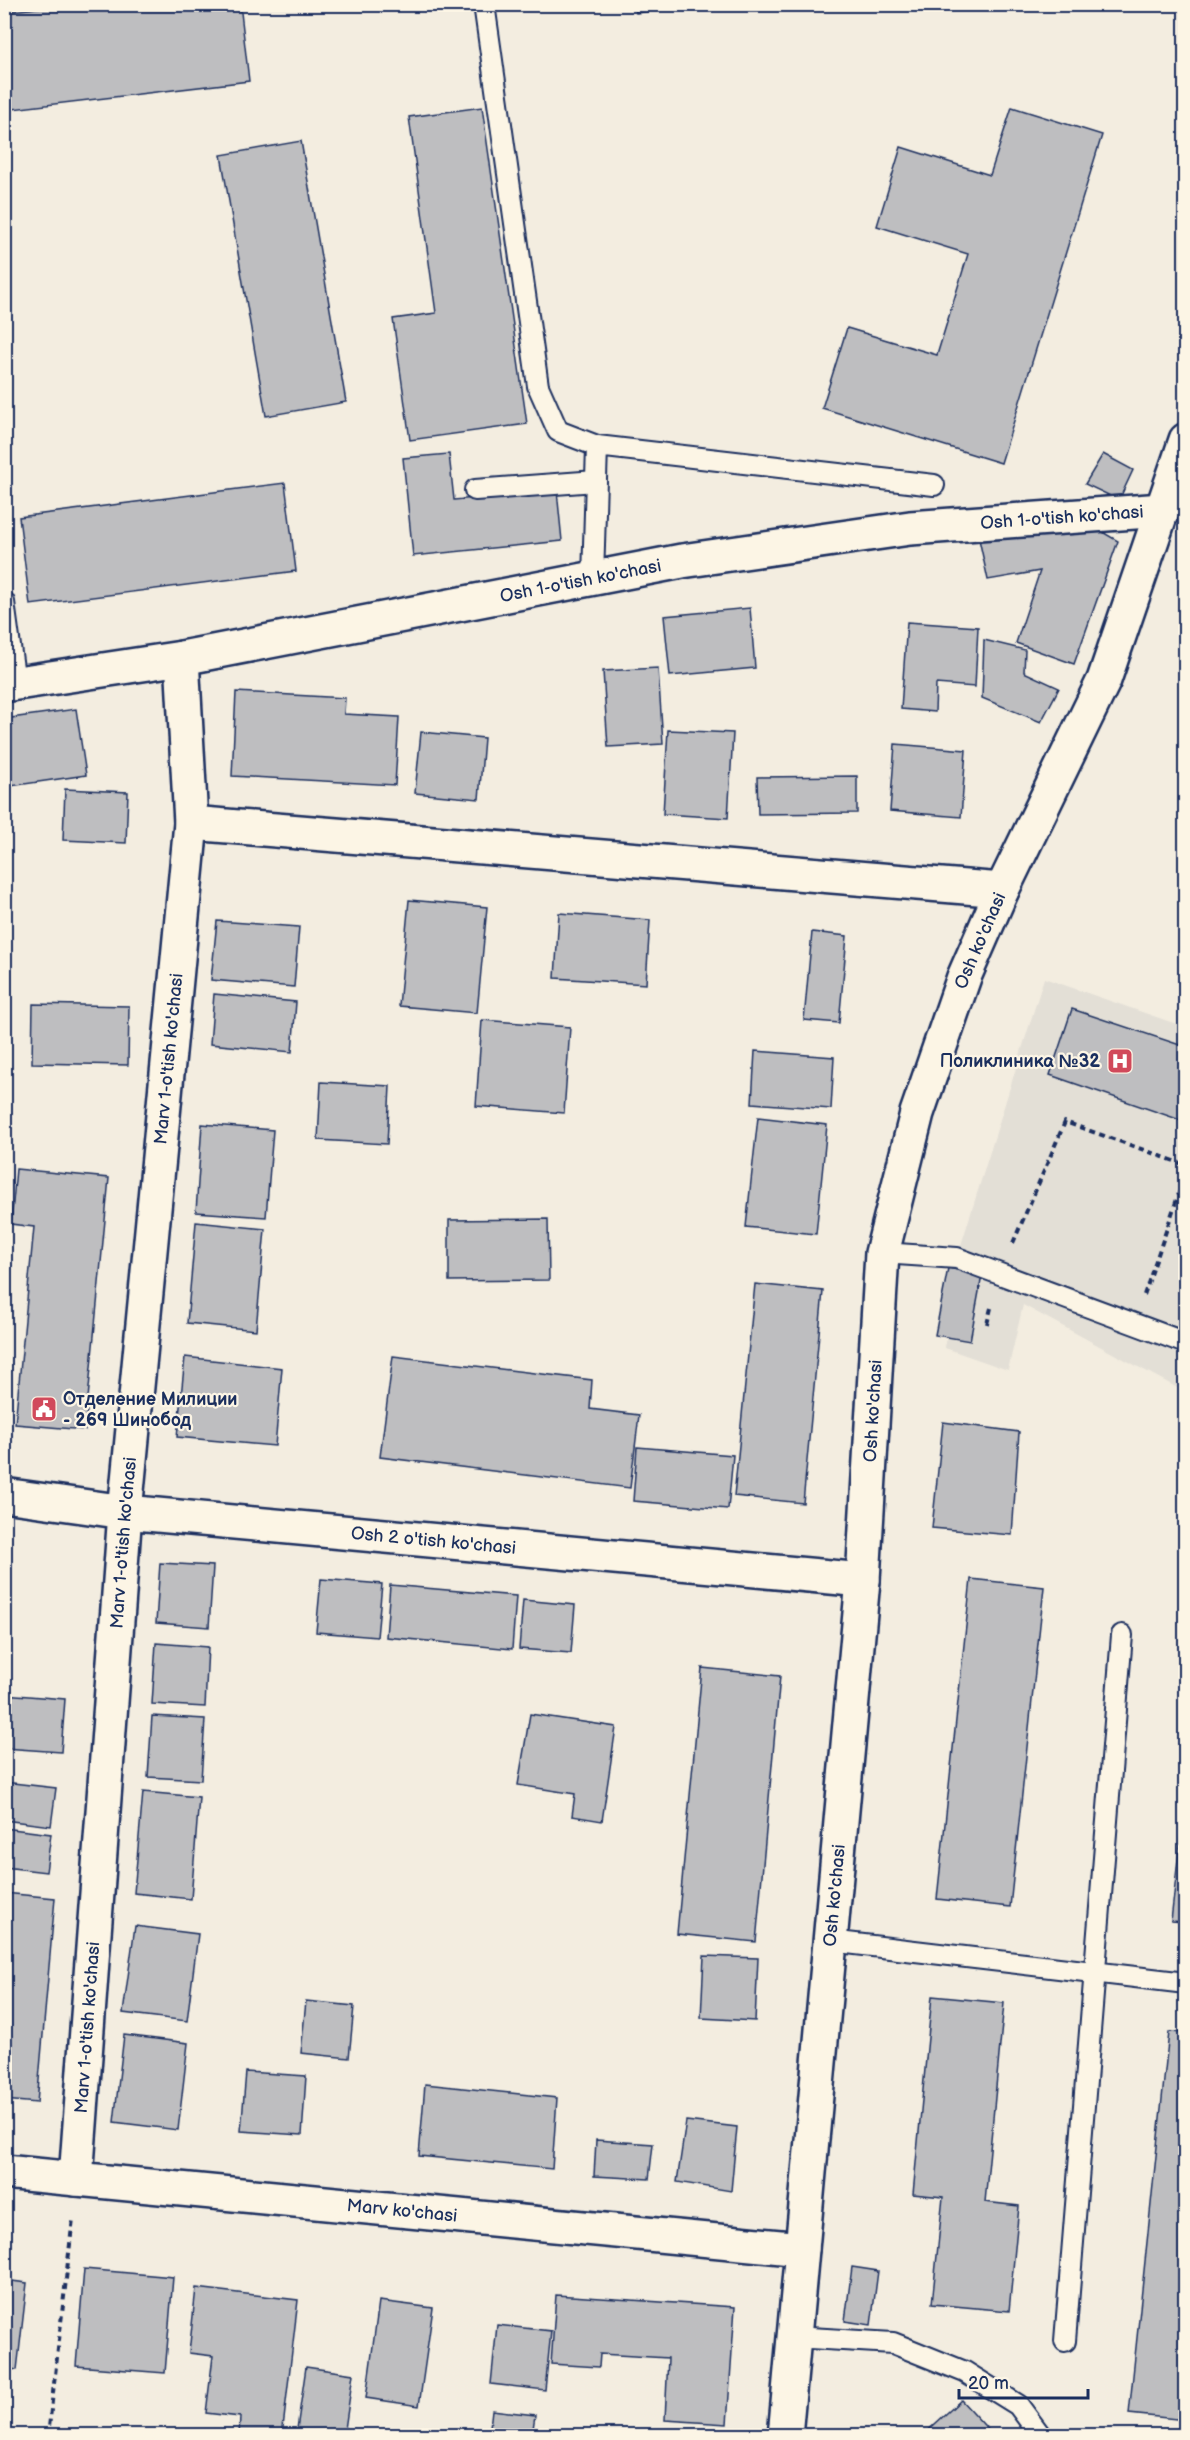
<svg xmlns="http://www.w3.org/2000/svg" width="1190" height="2440" viewBox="0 0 1190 2440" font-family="'Balsamiq Sans',sans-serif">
<rect width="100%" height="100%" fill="#f3ede0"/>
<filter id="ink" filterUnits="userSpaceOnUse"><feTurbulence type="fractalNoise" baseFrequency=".0167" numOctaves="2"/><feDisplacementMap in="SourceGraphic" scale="12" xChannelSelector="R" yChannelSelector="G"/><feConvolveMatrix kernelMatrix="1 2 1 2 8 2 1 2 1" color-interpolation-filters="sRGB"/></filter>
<g filter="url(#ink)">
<path fill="#e3dfd6" d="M 1044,978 L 1185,1027 L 1185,1392 L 1023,1305 L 1008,1370 L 945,1348 L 957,1258 Z"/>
<g fill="#bebec0" stroke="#1b2f5e" stroke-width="1.5">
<path d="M 70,4 L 240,4 L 249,81 L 4,110 L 4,12 Z"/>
<path d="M 635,4 L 713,4 L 636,13 Z"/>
<path d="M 482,107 L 527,424 L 410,440 L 393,319 L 436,313 L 409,117 Z"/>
<path d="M 1012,107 L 1102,135 L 1001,463 L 822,408 L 847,328 L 937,355 L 968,254 L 877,226 L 901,147 L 990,175 Z"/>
<path d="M 301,141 L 346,402 L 266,416 L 221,155 Z"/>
<path d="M 449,454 L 454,500 L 557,491 L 562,541 L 413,556 L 403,458 Z"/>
<path d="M 1103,454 L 1133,470 L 1119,500 L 1085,484 Z"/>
<path d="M 285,483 L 296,571 L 30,605 L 19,517 Z"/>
<path d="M 1085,522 L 1118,541 L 1074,664 L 1016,643 L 1040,571 L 988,580 L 979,539 Z"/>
<path d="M 750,608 L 755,668 L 670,676 L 664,616 Z"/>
<path d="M 907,622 L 978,627 L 975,687 L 936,684 L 935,712 L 901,709 Z"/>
<path d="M 984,640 L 1025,650 L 1024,672 L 1059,688 L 1041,722 L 982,698 Z"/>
<path d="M 658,668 L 663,744 L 608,747 L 603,671 Z"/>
<path d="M 236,692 L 345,698 L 344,714 L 399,717 L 395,785 L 232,776 Z"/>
<path d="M 76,709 L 86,775 L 4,787 L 4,719 Z"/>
<path d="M 668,730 L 733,733 L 728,818 L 663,814 Z"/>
<path d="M 421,732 L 484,738 L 479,799 L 415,793 Z"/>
<path d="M 895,744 L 966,750 L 961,817 L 890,811 Z"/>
<path d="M 857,776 L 857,813 L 758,814 L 757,777 Z"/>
<path d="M 65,789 L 128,792 L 126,843 L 63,840 Z"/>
<path d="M 409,900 L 487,907 L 477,1013 L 399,1006 Z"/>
<path d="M 559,913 L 650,920 L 646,984 L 555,978 Z"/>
<path d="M 217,921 L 299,927 L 294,987 L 211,980 Z"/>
<path d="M 812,932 L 847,936 L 839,1023 L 804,1020 Z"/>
<path d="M 214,994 L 296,1002 L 292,1052 L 210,1044 Z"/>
<path d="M 33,1004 L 129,1006 L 128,1065 L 32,1063 Z"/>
<path d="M 1072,1009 L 1186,1047 L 1186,1122 L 1050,1075 Z"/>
<path d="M 482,1020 L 570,1027 L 564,1113 L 476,1106 Z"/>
<path d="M 755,1051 L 834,1057 L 831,1109 L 752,1103 Z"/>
<path d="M 321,1082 L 390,1086 L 387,1144 L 318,1140 Z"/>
<path d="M 758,1117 L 827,1125 L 816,1234 L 746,1227 Z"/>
<path d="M 202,1124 L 273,1130 L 266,1217 L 196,1212 Z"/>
<path d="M 16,1169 L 109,1178 L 85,1430 L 15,1424 L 34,1227 L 11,1224 Z"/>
<path d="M 548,1219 L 549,1280 L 449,1281 L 449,1220 Z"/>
<path d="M 196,1222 L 265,1229 L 256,1330 L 187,1323 Z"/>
<path d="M 948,1268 L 982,1275 L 970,1341 L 935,1335 Z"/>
<path d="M 755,1284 L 823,1291 L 803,1503 L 734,1496 Z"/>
<path d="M 393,1356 L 592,1380 L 590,1409 L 639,1415 L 630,1488 L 380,1457 Z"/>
<path d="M 185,1357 L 282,1368 L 275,1446 L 177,1437 Z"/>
<path d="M 943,1422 L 1019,1432 L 1012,1535 L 932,1528 Z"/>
<path d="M 637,1447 L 733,1455 L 728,1509 L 633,1501 Z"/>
<path d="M 160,1563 L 213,1566 L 209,1627 L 156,1623 Z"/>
<path d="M 321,1579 L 382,1584 L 377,1637 L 316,1632 Z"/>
<path d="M 971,1579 L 1044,1587 L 1010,1907 L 937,1899 Z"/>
<path d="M 390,1585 L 516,1596 L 512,1649 L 386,1637 Z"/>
<path d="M 523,1600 L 575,1605 L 571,1653 L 519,1649 Z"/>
<path d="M 4,1631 L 10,1631 L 5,1686 L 4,1685 Z"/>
<path d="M 156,1643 L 208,1647 L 205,1707 L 152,1704 Z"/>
<path d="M 702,1668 L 780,1676 L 756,1942 L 677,1934 Z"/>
<path d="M 4,1694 L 65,1699 L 61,1752 L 4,1748 Z"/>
<path d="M 530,1714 L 616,1727 L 602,1821 L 572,1816 L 575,1794 L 518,1785 Z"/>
<path d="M 152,1716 L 205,1719 L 201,1780 L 148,1777 Z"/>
<path d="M 4,1782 L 56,1788 L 51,1826 L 4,1820 Z"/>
<path d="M 1186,1788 L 1186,1922 L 1171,1921 Z"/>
<path d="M 143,1792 L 199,1797 L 191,1899 L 134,1893 Z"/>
<path d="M 4,1828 L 51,1834 L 46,1872 L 4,1867 Z"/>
<path d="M 4,1893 L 55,1898 L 37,2103 L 4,2100 Z"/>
<path d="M 135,1926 L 198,1934 L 187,2021 L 123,2013 Z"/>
<path d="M 704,1956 L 758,1958 L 755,2021 L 701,2018 Z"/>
<path d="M 932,1996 L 1004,2003 L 985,2202 L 1019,2206 L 1009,2311 L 932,2304 L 943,2197 L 913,2194 Z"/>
<path d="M 306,2001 L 354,2006 L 349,2058 L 301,2053 Z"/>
<path d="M 1169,2032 L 1186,2033 L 1186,2420 L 1129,2414 Z"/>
<path d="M 124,2035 L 188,2043 L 178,2130 L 114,2122 Z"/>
<path d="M 246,2072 L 306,2076 L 302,2135 L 241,2131 Z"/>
<path d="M 425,2084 L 557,2098 L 552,2169 L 419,2156 Z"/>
<path d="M 686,2121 L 737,2127 L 731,2191 L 677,2182 Z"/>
<path d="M 596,2140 L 653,2144 L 649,2179 L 594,2176 Z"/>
<path d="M 852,2267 L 878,2271 L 871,2325 L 845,2321 Z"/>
<path d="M 84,2269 L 173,2277 L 165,2373 L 76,2366 Z"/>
<path d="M 4,2280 L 27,2283 L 17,2370 L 4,2368 Z"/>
<path d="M 196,2288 L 298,2300 L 282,2436 L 239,2436 L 240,2417 L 206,2413 L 213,2356 L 189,2353 Z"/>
<path d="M 556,2295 L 735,2307 L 727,2424 L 665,2420 L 668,2358 L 600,2354 L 599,2367 L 551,2364 Z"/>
<path d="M 379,2301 L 433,2308 L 419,2406 L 366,2398 Z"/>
<path d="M 497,2325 L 551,2331 L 545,2390 L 491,2384 Z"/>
<path d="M 306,2367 L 353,2374 L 344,2436 L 296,2436 Z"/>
<path d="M 961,2400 L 994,2436 L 922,2436 Z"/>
<path d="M 492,2410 L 535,2415 L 532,2436 L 489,2436 Z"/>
</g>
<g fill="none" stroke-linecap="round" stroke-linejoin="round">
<g stroke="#1b2f5e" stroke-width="24">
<g id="lane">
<path d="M 484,4 L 538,386 L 558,431 L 597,446"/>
<path d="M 475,490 L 596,481"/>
<path d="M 593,578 L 597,446 L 934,485"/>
<path d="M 4,602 L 15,683"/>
<path d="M 882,1253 L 957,1258 L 1186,1343"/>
<path d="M 830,1941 L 1186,1983"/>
<path d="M 793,2337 L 893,2343 L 965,2372 L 1018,2405 L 1041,2436"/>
<path d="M 1065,2341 L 1122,1635"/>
</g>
</g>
<g stroke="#1b2f5e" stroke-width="38">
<g id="street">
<path id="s1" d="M 4,685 L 182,658 L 682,561 L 910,528 L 1163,510"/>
<path d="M 191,823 L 1002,890"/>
<path id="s2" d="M 4,1495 L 125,1512 L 863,1580"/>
<path id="s3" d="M 4,2172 L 802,2249"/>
<path id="s4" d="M 76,2179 L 125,1512 L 191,823 L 182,658"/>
</g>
</g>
<g stroke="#1b2f5e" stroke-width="38">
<g id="secondary">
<path id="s5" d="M 785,2436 L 863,1580 L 882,1253 L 917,1113 L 964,977 L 1002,890 L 1104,680 L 1186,440"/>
</g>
</g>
<g stroke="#1b2f5e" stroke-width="4" stroke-dasharray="6 4.5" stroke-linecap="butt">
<path d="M 1013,1243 L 1065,1122 L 1186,1165"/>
<path d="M 1144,1295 L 1186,1173"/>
<path d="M 987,1324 L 992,1304"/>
<path d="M 48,2436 L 73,2218"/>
</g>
<use href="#lane" stroke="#fcf5e5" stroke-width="20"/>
<use href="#street" stroke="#fcf5e5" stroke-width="33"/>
<use href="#secondary" stroke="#fcf5e5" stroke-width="33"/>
</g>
</g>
<defs>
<g id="hospital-square" transform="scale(1.35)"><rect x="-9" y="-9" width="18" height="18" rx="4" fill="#d1495b" stroke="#fcf5e5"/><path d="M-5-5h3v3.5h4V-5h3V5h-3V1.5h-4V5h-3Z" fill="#fff"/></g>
<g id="civic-square" transform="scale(1.35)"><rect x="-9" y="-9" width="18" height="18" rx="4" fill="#d1495b" stroke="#fcf5e5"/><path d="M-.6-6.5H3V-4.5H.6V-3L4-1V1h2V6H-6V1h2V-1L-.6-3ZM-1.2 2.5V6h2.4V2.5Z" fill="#fff"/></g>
</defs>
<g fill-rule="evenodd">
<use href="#hospital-square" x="1120" y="1061"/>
<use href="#civic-square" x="44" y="1409"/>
</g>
<g text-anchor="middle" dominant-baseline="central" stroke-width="4.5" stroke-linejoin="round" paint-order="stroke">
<g font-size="18" fill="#1b2f5e" stroke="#fcf5e5">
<text stroke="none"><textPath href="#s1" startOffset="1072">Osh 1-o'tish ko'chasi</textPath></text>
<text stroke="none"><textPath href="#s1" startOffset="586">Osh 1-o'tish ko'chasi</textPath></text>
<text stroke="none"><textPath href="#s5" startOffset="1515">Osh ko'chasi</textPath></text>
<text stroke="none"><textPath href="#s4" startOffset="1124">Marv 1-o'tish ko'chasi</textPath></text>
<text stroke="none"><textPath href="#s5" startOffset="1029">Osh ko'chasi</textPath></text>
<text stroke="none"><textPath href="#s2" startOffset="432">Osh 2 o'tish ko'chasi</textPath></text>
<text stroke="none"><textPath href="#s4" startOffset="638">Marv 1-o'tish ko'chasi</textPath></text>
<text stroke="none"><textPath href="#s5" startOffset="543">Osh ko'chasi</textPath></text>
<text stroke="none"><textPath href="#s4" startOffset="152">Marv 1-o'tish ko'chasi</textPath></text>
<text stroke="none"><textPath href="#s3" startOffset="400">Marv ko'chasi</textPath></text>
</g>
<g font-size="18" font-weight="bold" fill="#1b2f5e" stroke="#fcf5e5" text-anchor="end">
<text x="1100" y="1061">Поликлиника №32</text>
<text x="63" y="1399" text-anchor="start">Отделение Милиции<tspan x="63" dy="21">- 269 Шинобод</tspan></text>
</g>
</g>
<rect width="1190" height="2440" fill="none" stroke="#fcf5e5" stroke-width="24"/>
<rect x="12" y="12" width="1166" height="2416" fill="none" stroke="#1b2f5e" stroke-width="2" filter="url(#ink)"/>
<path d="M959 2389v9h129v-9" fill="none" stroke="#1b2f5e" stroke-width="3"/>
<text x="968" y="2389" font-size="18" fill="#1b2f5e" stroke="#fcf5e5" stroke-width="4.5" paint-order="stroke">20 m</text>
</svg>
